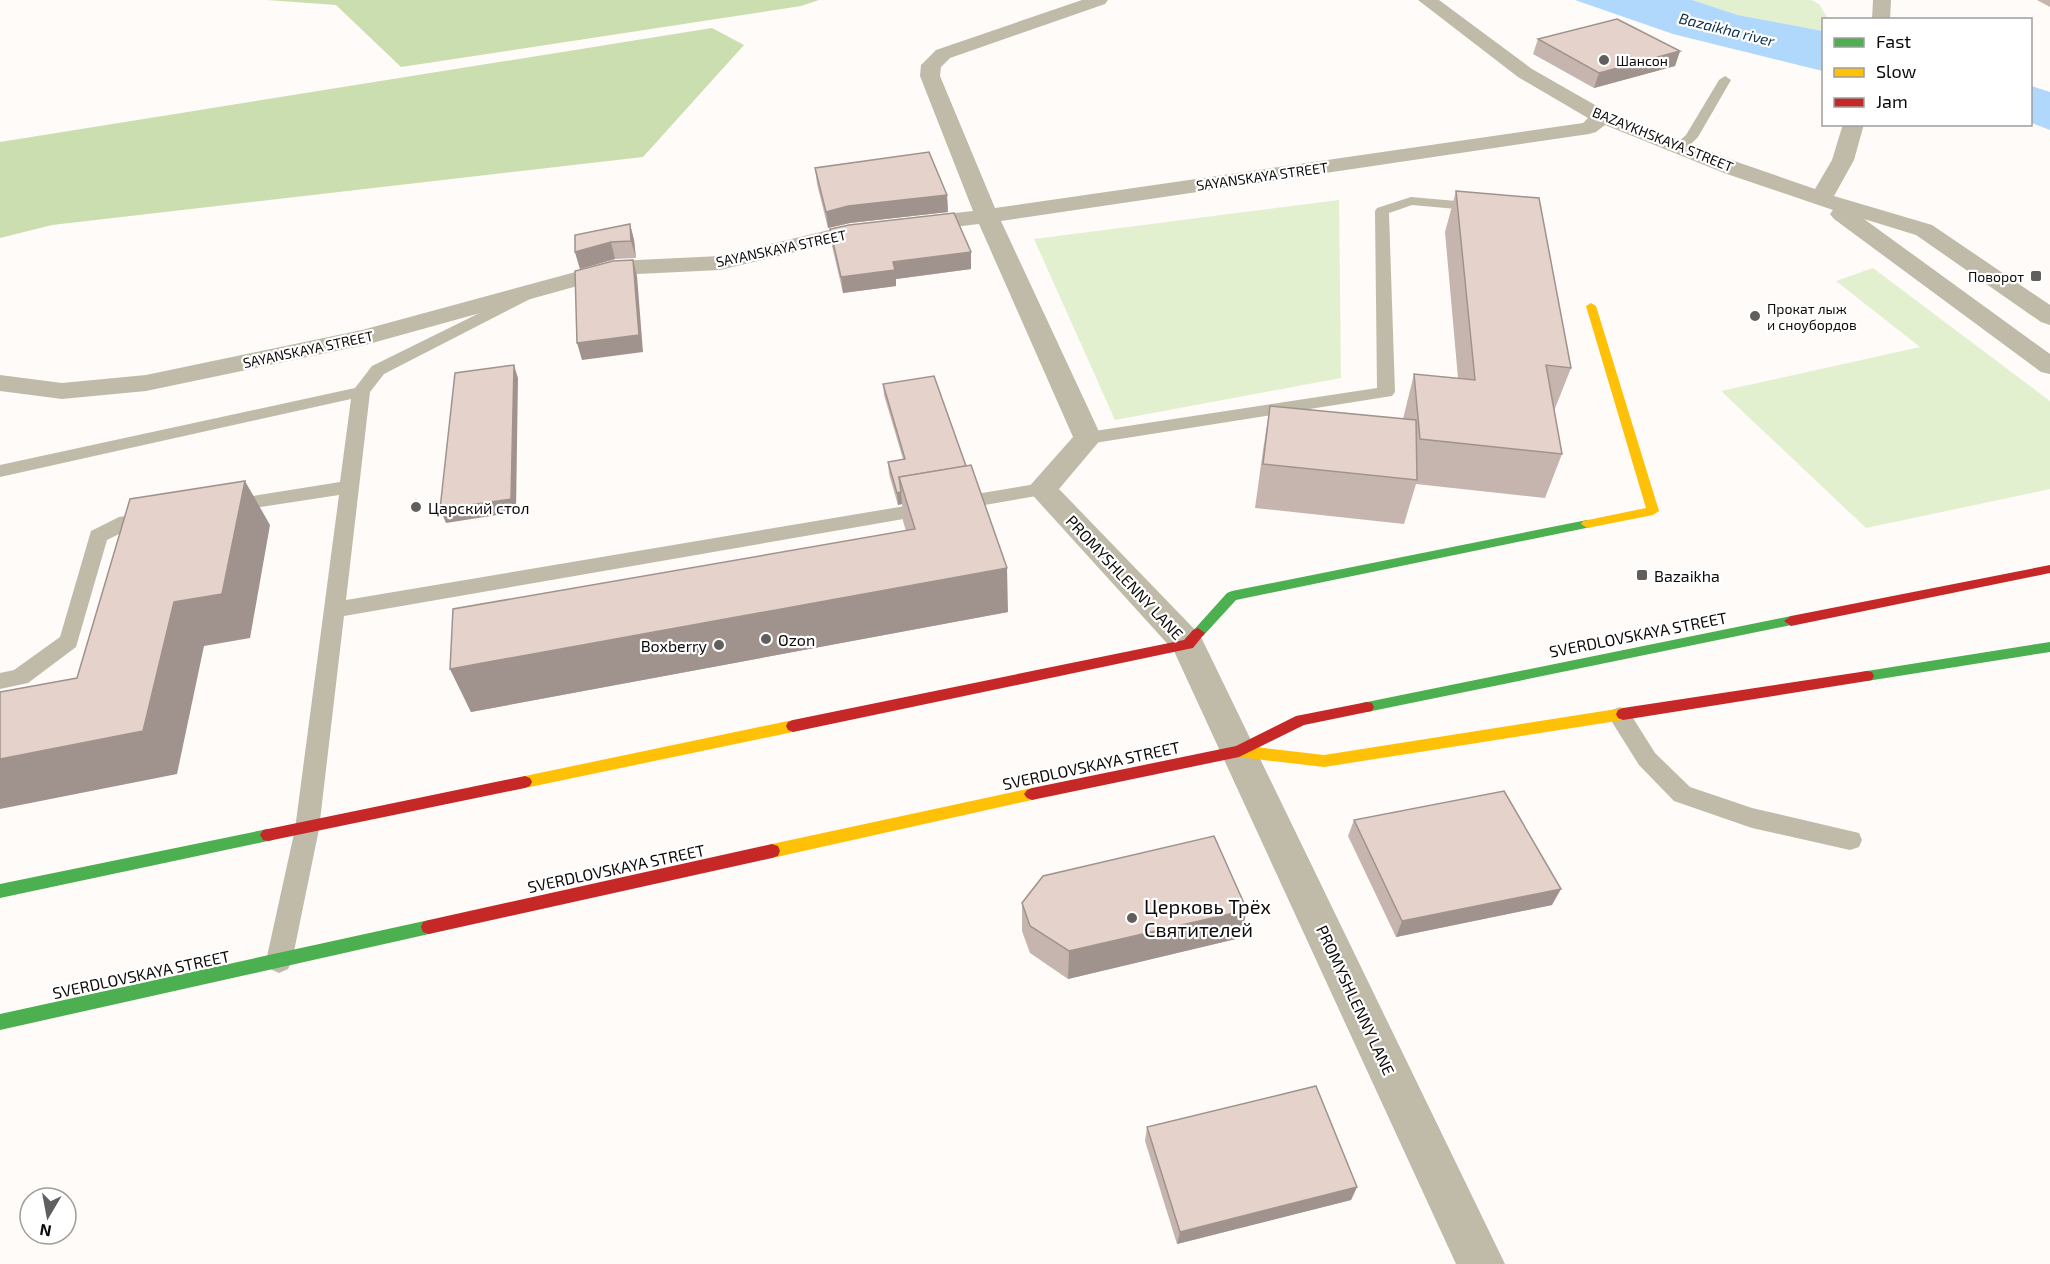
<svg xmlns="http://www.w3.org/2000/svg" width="2050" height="1264" viewBox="0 0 2050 1264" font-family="'Exo 2',sans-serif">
<rect width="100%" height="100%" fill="#fefbf9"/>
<g fill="#e2f0d0">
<path d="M 1692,0 L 1811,0 L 1819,4 L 1828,19 L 1824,20 L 1823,31 L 1738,15 Z"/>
<path d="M 1339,200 L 1341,378 L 1115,420 L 1034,239 Z"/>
<path d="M 1873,268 L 2050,401 L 2050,489 L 1866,528 L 1721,391 L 1920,347 L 1836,281 Z"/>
</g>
<g fill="#cadeaf">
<path d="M 267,0 L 819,0 L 801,6 L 401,67 L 336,5 Z"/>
<path d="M 712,28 L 744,45 L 643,157 L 52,225 L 0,238 L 0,142 Z"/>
</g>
<g fill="#afd8fc">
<path d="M 1575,0 L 1692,0 L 1738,15 L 1823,31 L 1823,71 L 1673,34 Z"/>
<path d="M 2031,86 L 2050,92 L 2050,130 L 2031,123 Z"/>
</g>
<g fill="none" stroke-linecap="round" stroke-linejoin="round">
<g fill="#c0baa8" fill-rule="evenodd">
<path d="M 1725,76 L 1731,80 L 1698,137 L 1684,151 L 1674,151 L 1672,148 L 1686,135 L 1719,80 Z"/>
<path d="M 1411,197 L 1479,203 L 1486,207 L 1479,211 L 1412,205 L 1389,213 L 1395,392 L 1392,396 L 1088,444 L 1082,442 L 1079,438 L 1082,434 L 1088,432 L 1377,388 L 1375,211 L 1377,208 Z"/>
<path d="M 528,289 L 534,291 L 536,294 L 534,297 L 384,374 L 370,392 L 346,600 L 1042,483 L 1049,485 L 1051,489 L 1049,493 L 1042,495 L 344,616 L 319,829 L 292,961 L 288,969 L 279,973 L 270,969 L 266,961 L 295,829 L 339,495 L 228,512 L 221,510 L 218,506 L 221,502 L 228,500 L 340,482 L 351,399 L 0,477 L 0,465 L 355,388 L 372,366 Z"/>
<path d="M 149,512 L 156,513 L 159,518 L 156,523 L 131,528 L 107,540 L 76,647 L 28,683 L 0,689 L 0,673 L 14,670 L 60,637 L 91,531 L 119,517 Z"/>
<path d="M 1620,707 L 1628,710 L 1655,753 L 1690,787 L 1752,808 L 1859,833 L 1862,840 L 1859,847 L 1850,850 L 1752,828 L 1674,801 L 1639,765 L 1612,722 L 1609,716 L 1612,710 Z"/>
</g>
<g fill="#c0baa8" fill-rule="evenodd">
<path d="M 1082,0 L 1108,0 L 1105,4 L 950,58 L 941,67 L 940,76 L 995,208 L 1583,123 L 1588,118 L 1518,77 L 1418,0 L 1439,0 L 1532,69 L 1609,113 L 1740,163 L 1815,189 L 1832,160 L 1843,124 L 1864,124 L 1854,160 L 1834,196 L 1932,225 L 2050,305 L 2050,325 L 2041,322 L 1916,235 L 1864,219 L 2050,354 L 2050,374 L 2041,372 L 1834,219 L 1830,214 L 1833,210 L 1724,173 L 1605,125 L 1596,132 L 1589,134 L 1001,221 L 1102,438 L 1059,489 L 1200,635 L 1505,1264 L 1456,1264 L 1174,651 L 1027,489 L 1073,437 L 979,224 L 850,239 L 720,270 L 617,275 L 365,345 L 146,391 L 62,399 L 0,391 L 0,375 L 62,383 L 146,375 L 362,330 L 616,261 L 720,256 L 850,225 L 973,211 L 920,76 L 921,65 L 936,50 Z"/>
<path d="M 1873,0 L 1891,0 L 1890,20 L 1872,20 Z"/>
</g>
<g fill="#4caf50" fill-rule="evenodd">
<path d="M 1587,520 L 1593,524 L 1591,527 L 1236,600 L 1203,636 L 1193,636 L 1191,633 L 1227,593 L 1232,591 Z"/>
<path d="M 1791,616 L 1796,618 L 1798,621 L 1796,624 L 1367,712 L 1362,711 L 1360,707 L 1362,703 L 1367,702 Z"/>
<path d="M 2050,642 L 2050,652 L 1867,681 L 1862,680 L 1860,676 L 1862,672 L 1867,671 Z"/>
<path d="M 268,829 L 273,830 L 276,835 L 273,840 L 268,841 L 0,898 L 0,884 Z"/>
<path d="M 429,920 L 435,922 L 437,927 L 435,932 L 429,934 L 0,1030 L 0,1014 Z"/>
</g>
<g fill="#ffc107" fill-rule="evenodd">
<path d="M 1591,303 L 1596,306 L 1659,511 L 1653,515 L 1587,528 L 1581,524 L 1583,521 L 1646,508 L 1586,306 Z"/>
<path d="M 1623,708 L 1628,710 L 1630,714 L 1628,718 L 1623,720 L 1324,767 L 1239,757 L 1234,755 L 1232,751 L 1234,747 L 1239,745 L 1324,755 Z"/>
<path d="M 793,720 L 798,722 L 800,726 L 798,730 L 793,732 L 525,788 L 520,786 L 518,782 L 520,778 L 525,776 Z"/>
<path d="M 1032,788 L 1037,790 L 1040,794 L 1037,798 L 1032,800 L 772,858 L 766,856 L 764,851 L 766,846 L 772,844 Z"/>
</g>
<g fill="#c62828" fill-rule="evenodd">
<path d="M 2050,565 L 2050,573 L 1791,626 L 1784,621 L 1791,616 Z"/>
<path d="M 1198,628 L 1205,633 L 1193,648 L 1188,649 L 793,732 L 788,730 L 786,726 L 788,722 L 793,720 L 1184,640 L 1193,630 Z"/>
<path d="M 1867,671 L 1872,672 L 1874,676 L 1872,680 L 1867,681 L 1623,720 L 1618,718 L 1616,714 L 1618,710 L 1623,708 Z"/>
<path d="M 1367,702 L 1372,703 L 1374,707 L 1372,711 L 1304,725 L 1239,757 L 1032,800 L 1027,798 L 1024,794 L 1027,790 L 1032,788 L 1236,746 L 1296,716 Z"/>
<path d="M 525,776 L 530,778 L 532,782 L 530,786 L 525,788 L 268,841 L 263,840 L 260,835 L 263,830 L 268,829 Z"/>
<path d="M 772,844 L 778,846 L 780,851 L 778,856 L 772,858 L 429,934 L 423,932 L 421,927 L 423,922 L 429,920 Z"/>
</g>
</g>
<g fill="#c5b5ae">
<path d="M 2037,0 L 2050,0 L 2050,7 Z"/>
<path d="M 1538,39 L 1680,51 L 1675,66 L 1594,88 L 1533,54 Z"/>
<path d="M 815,168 L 947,195 L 948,212 L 850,223 L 828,228 L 817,184 Z"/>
<path d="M 1456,191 L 1571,368 L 1554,411 L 1562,454 L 1545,498 L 1416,484 L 1404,524 L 1255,508 L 1263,450 L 1270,406 L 1403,419 L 1414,374 L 1458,378 L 1445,232 Z"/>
<path d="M 630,224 L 634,240 L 636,258 L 615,259 L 580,269 L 575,252 Z"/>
<path d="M 830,229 L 971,252 L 971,269 L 896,279 L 896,286 L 843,293 L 832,246 Z"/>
<path d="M 883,384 L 1008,612 L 471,712 L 450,669 L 906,531 L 903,521 L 902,504 L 898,505 L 889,474 L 888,462 L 903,459 L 884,395 Z"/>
<path d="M 1354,820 L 1552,905 L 1396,937 L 1348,836 Z"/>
<path d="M 1022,903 L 1247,910 L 1240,938 L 1068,979 L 1030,953 L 1022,931 Z"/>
<path d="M 1147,1127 L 1357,1187 L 1351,1200 L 1177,1244 L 1145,1141 Z"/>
</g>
<g fill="#a0938d">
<path d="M 1680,51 L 1675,66 L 1594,88 L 1599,73 Z"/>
<path d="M 947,195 L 948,212 L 850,223 L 828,228 L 826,212 L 848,206 Z"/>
<path d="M 630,224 L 634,240 L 636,258 L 631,241 Z"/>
<path d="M 611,242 L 615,259 L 580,269 L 575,252 Z"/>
<path d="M 971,252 L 971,269 L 896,279 L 896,286 L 843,293 L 841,277 L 893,262 Z"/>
<path d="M 633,260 L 637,276 L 643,352 L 582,360 L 577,343 Z"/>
<path d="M 514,365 L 518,378 L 516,512 L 446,523 L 440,509 Z"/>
<path d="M 245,481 L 270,525 L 250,638 L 204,646 L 177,774 L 0,809 L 0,759 L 174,602 Z"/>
<path d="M 901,492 L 902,504 L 898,505 L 897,493 Z"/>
<path d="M 1007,568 L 1008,612 L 471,712 L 450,669 Z"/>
<path d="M 1561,889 L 1552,905 L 1396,937 L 1402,921 Z"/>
<path d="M 1247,910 L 1240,938 L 1068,979 L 1069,951 Z"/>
<path d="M 1357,1187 L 1351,1200 L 1177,1244 L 1180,1232 Z"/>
</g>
<g fill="#e5d2ca" stroke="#a0938d" stroke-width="1.5">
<path d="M 1617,19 L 1680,51 L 1599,73 L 1538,39 Z"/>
<path d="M 929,152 L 947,195 L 848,206 L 826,212 L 815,168 Z"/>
<path d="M 1456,191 L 1539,198 L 1571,368 L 1546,365 L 1562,454 L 1420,439 L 1414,374 L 1475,380 Z"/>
<path d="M 954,213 L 971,252 L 893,262 L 895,270 L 841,277 L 830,229 L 849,225 Z"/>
<path d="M 630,224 L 631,241 L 611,242 L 575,252 L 575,235 Z"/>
<path d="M 633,260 L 639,335 L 577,343 L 575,271 L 613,261 Z"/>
<path d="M 514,365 L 511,499 L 440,509 L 455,373 Z"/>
<path d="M 934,376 L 966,466 L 899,477 L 901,492 L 897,493 L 888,462 L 905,459 L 883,384 Z"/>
<path d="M 1270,406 L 1416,420 L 1417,480 L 1263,464 Z"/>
<path d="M 971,465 L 1007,568 L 450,669 L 453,609 L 915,529 L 899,477 Z"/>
<path d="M 245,481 L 222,594 L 174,602 L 143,731 L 0,759 L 0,692 L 77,678 L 130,499 Z"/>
<path d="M 1504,791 L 1561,889 L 1402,921 L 1354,820 Z"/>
<path d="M 1214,836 L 1247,910 L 1069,951 L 1030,926 L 1022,903 L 1043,876 Z"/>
<path d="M 1316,1086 L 1357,1187 L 1180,1232 L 1147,1127 Z"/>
</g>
<g fill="#615f5e" stroke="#fff" stroke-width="2">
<circle cx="1604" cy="60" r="6"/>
<rect x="2030" y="270" width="12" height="12" rx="3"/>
<circle cx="1755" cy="316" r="6"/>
<circle cx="416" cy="507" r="6"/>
<rect x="1636" y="569" width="12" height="12" rx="3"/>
<circle cx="766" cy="639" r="6"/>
<circle cx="719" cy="645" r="6"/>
<circle cx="1132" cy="918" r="6"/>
</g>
<g text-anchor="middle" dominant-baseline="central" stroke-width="4.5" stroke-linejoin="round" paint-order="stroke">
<g font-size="14" fill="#0d0b0a" stroke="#fff" text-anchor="start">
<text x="1616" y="60">Шансон</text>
<text x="2024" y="276" text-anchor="end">Поворот</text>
<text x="1767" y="308">Прокат лыж<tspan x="1767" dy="16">и сноубордов</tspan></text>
</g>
<g font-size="14" fill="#0d0b0a" stroke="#fff">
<text transform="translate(1663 139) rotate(22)">BAZAYKHSKAYA STREET</text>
<text transform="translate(1262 176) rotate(-8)">SAYANSKAYA STREET</text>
<text transform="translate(781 248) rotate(-12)">SAYANSKAYA STREET</text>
<text transform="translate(308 349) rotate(-12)">SAYANSKAYA STREET</text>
</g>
<g font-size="15" font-style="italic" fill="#0c2d47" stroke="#fff">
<text transform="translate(1727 29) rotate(14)">Bazaikha river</text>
</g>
<g font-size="16" fill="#0d0b0a" stroke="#fff" text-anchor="start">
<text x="428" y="507">Царский стол</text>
<text x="1654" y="575">Bazaikha</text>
<text x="778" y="639">Ozon</text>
<text x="707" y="645" text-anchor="end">Boxberry</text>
</g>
<g font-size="16" fill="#0d0b0a" stroke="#fff">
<text transform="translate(1125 577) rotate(47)">PROMYSHLENNY LANE</text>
<text transform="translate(1638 634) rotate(-11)">SVERDLOVSKAYA STREET</text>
<text transform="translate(1091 765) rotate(-12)">SVERDLOVSKAYA STREET</text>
<text transform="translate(616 868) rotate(-12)">SVERDLOVSKAYA STREET</text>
<text transform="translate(141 974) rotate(-12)">SVERDLOVSKAYA STREET</text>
<text transform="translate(1356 1000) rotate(65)">PROMYSHLENNY LANE</text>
</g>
<g font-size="20" fill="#0d0b0a" stroke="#fff" text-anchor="start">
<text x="1144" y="906">Церковь Трёх<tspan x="1144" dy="23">Святителей</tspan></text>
</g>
</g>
<rect x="1822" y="18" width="210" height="108" fill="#ffffff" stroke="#9e9d9d" stroke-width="1.5"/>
<rect x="1834" y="38" width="30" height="9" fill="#4caf50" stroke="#9e9d9d" stroke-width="1.5"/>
<text x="1876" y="48" font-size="18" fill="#0d0b0a">Fast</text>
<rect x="1834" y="68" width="30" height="9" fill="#ffc107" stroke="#9e9d9d" stroke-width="1.5"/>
<text x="1876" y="78" font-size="18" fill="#0d0b0a">Slow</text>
<rect x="1834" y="98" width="30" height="9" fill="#c62828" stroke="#9e9d9d" stroke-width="1.5"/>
<text x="1876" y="108" font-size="18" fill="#0d0b0a">Jam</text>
<g transform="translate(48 1216) rotate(190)"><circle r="28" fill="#ffffff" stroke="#9e9d9d" stroke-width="1.5"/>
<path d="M0-4.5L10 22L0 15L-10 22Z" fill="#615f5e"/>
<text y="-9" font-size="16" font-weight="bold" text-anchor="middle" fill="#0d0b0a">N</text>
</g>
</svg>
